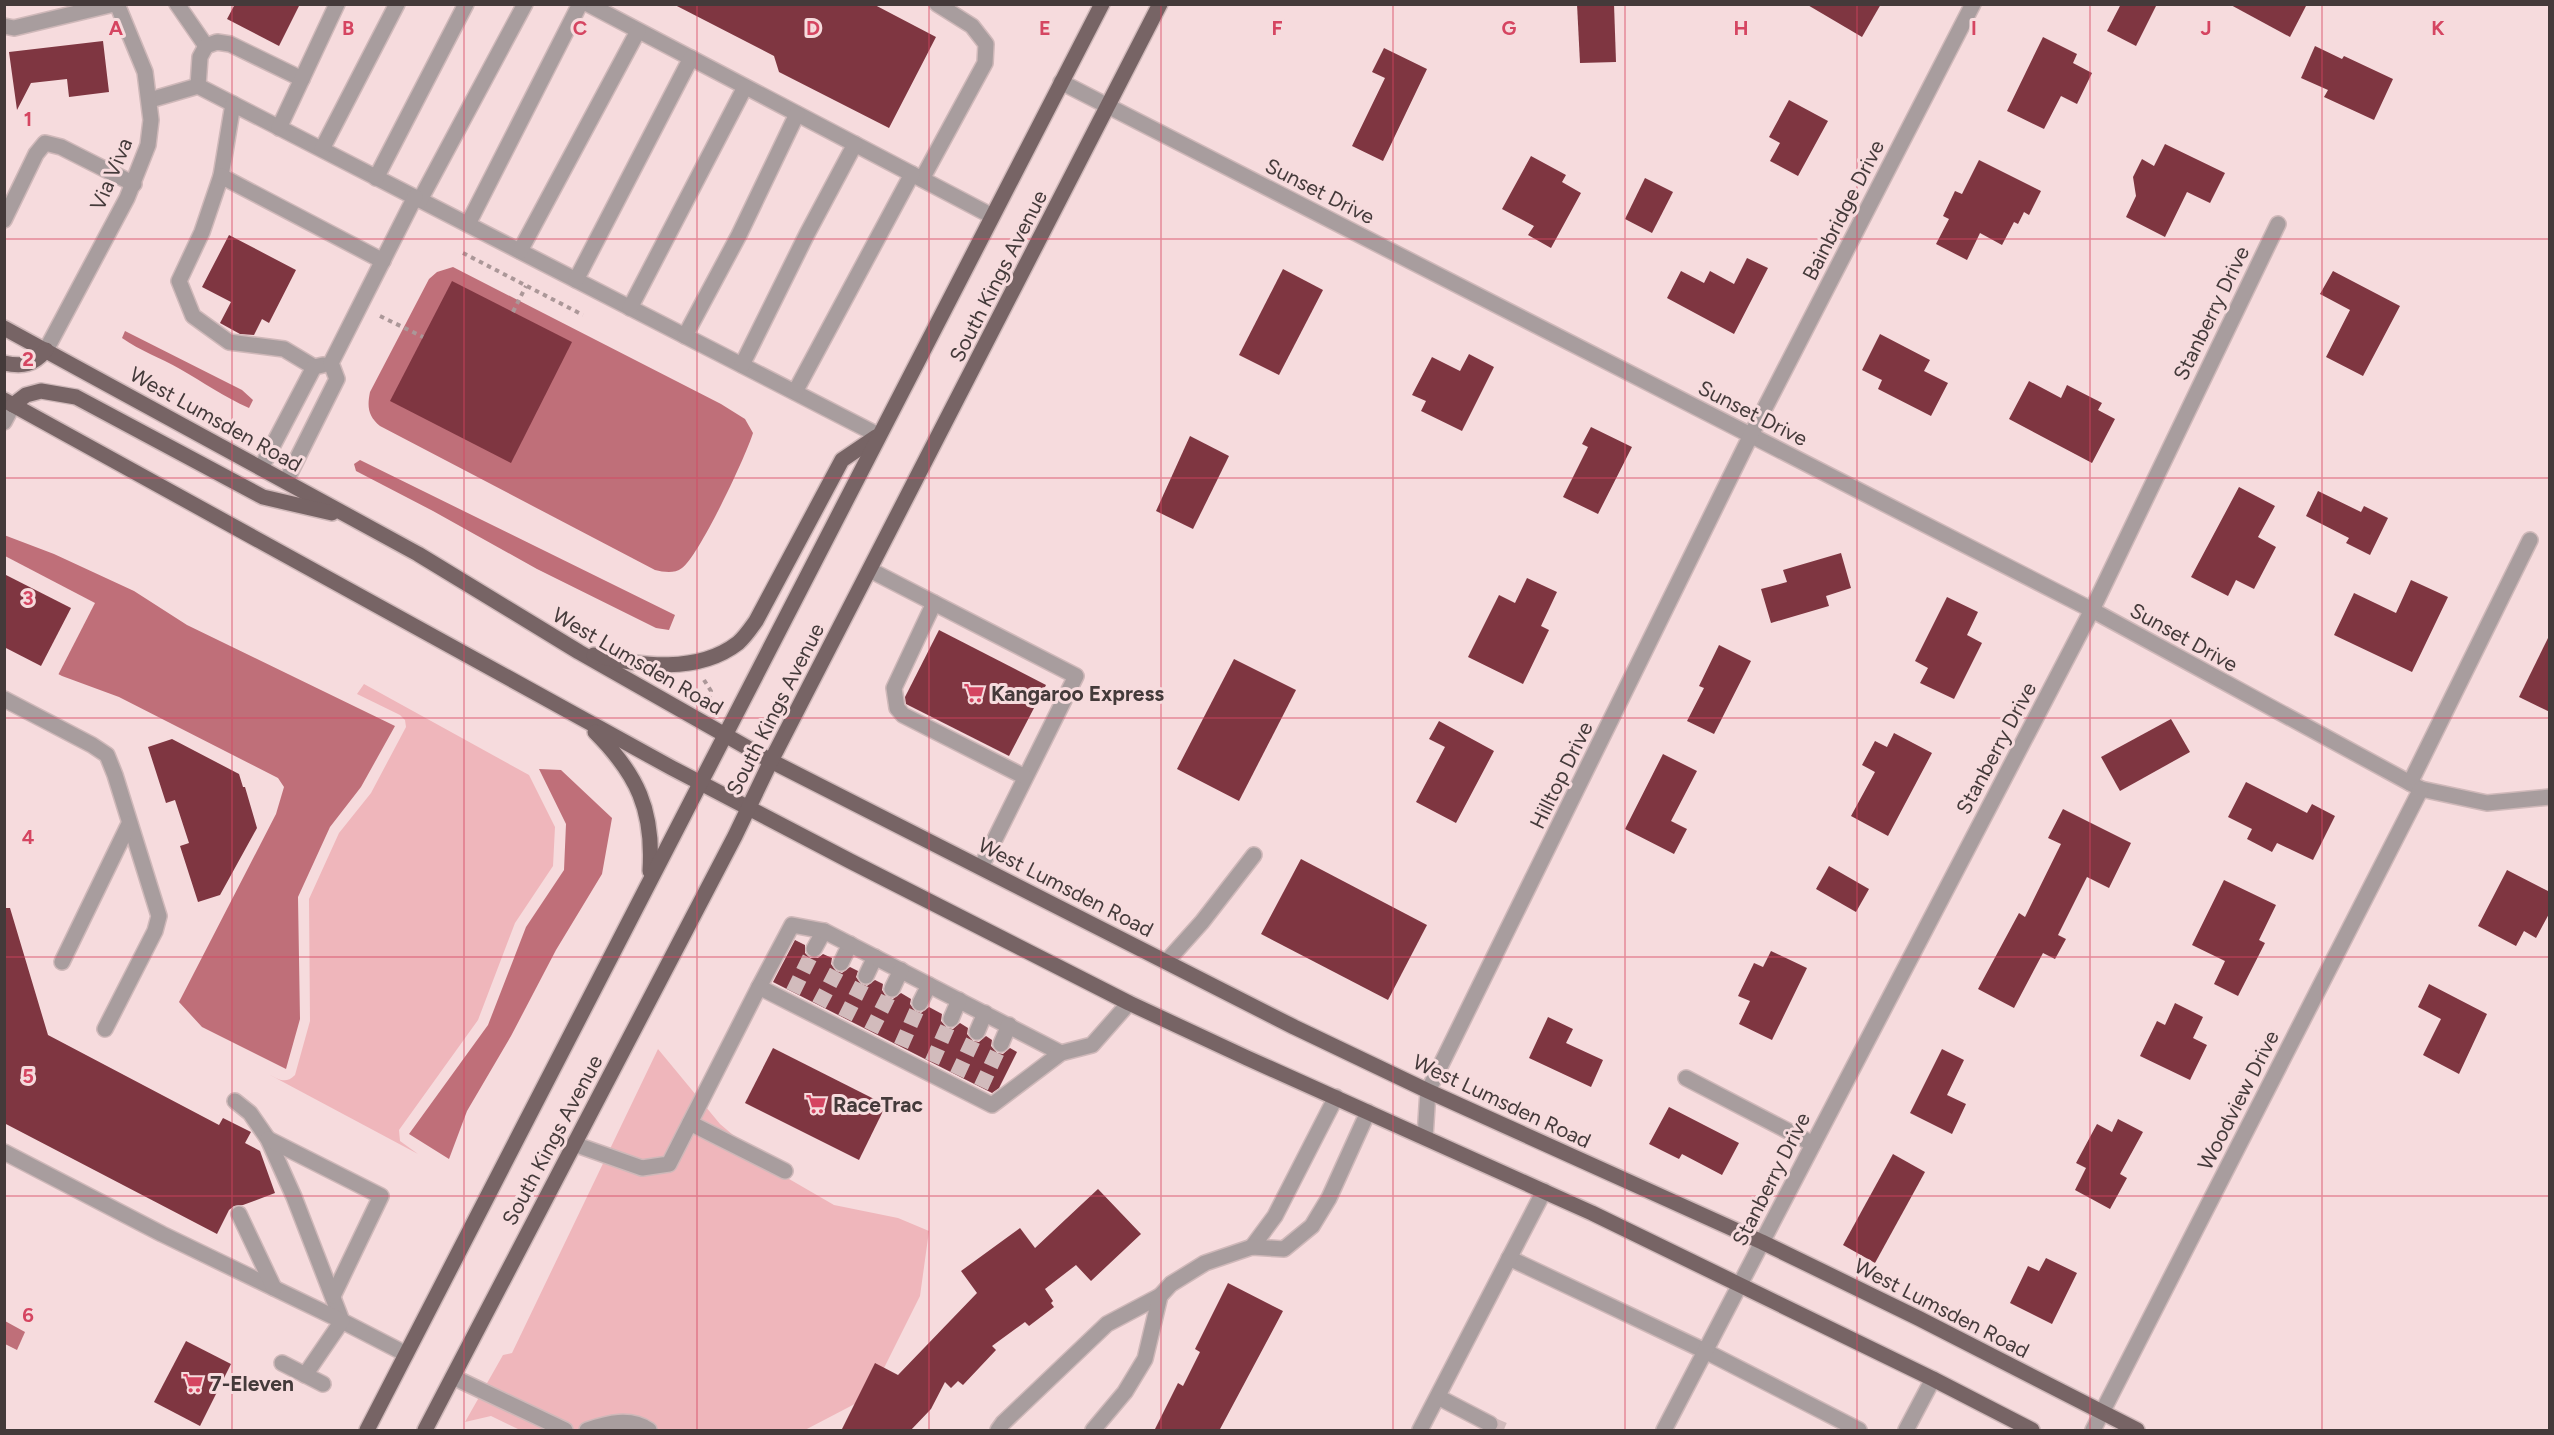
<svg xmlns="http://www.w3.org/2000/svg" width="2554" height="1435" viewBox="0 0 2554 1435" font-family="Figtree,sans-serif">
<rect width="100%" height="100%" fill="#f6dbdd"/>
<g fill="#efb6bb">
<path d="M 364,684 L 529,775 L 555,827 L 553,866 L 515,923 L 478,1020 L 399,1130 L 400,1141 L 418,1154 L 270,1075 C 280,1080 286,1084 295,1075 L 310,1021 L 309,899 L 339,833 L 371,793 L 406,727 L 405,720 L 400,715 L 357,694 Z"/>
<path d="M 658,1049 L 720,1124 L 777,1172 L 834,1205 L 898,1218 L 929,1231 L 920,1296 L 870,1396 L 805,1430 L 520,1430 L 491,1416 L 465,1422 L 503,1355 L 512,1353 Z"/>
</g>
<g fill="#bf6f79">
<path d="M 453,267 L 721,404 L 745,419 L 753,433 C 746,456 699,556 682,568 C 674,574 664,572 655,570 L 380,426 C 368,416 367,407 370,392 L 429,279 L 437,272 Z"/>
<path d="M 125,331 L 242,390 L 253,400 L 249,408 C 224,397 203,382 180,369 C 161,358 140,351 122,338 Z"/>
<path d="M 360,460 L 675,615 L 669,630 L 656,628 L 537,569 L 433,511 L 356,471 L 354,464 Z"/>
<path d="M 4,535 L 54,554 L 134,591 L 187,625 L 395,726 L 361,787 L 330,827 L 298,897 L 300,1019 L 286,1069 L 202,1027 L 179,1002 L 276,814 L 284,787 L 278,778 L 119,697 L 62,676 L 5,647 Z"/>
<path d="M 539,769 L 561,770 L 612,818 L 602,874 L 556,950 L 511,1036 L 467,1111 L 449,1159 L 409,1134 L 488,1025 L 526,927 L 564,870 L 566,824 Z"/>
<path d="M 5,1321 L 25,1332 L 17,1350 L 5,1344 Z"/>
</g>
<path fill="#f6dbdd" d="M 5,556 L 95,603 L 57,677 L 4,651 Z"/>
<g fill="#7f3641">
<path d="M 235,4 L 300,4 L 279,46 L 227,19 Z"/>
<path d="M 673,4 L 873,4 L 936,37 L 889,128 L 779,72 L 774,56 Z"/>
<path d="M 1577,4 L 1614,4 L 1616,62 L 1580,63 Z"/>
<path d="M 1806,4 L 1881,4 L 1862,37 Z"/>
<path d="M 2121,4 L 2157,4 L 2136,46 L 2107,31 Z"/>
<path d="M 2229,4 L 2307,4 L 2290,37 Z"/>
<path d="M 2043,37 L 2077,54 L 2073,63 L 2092,73 L 2077,104 L 2061,96 L 2044,129 L 2007,111 Z"/>
<path d="M 103,41 L 109,92 L 69,97 L 67,79 L 31,83 L 17,110 L 9,52 Z"/>
<path d="M 2315,46 L 2342,59 L 2344,56 L 2393,79 L 2374,120 L 2324,97 L 2328,90 L 2301,78 Z"/>
<path d="M 1384,48 L 1427,69 L 1383,161 L 1352,146 L 1385,78 L 1372,72 Z"/>
<path d="M 1789,100 L 1828,121 L 1798,176 L 1770,161 L 1780,143 L 1769,137 Z"/>
<path d="M 2165,144 L 2225,173 L 2210,203 L 2187,192 L 2165,237 L 2126,217 L 2136,196 L 2133,177 L 2142,159 L 2154,166 Z"/>
<path d="M 1531,156 L 1566,175 L 1562,182 L 1581,193 L 1551,248 L 1528,235 L 1534,226 L 1502,209 Z"/>
<path d="M 1979,160 L 2041,191 L 2029,215 L 2024,212 L 2018,224 L 2014,222 L 2002,245 L 1980,233 L 1967,260 L 1936,244 L 1949,219 L 1943,216 L 1955,191 L 1962,194 Z"/>
<path d="M 1645,178 L 1673,192 L 1652,233 L 1625,219 Z"/>
<path d="M 229,235 L 296,270 L 269,323 L 262,319 L 254,335 L 240,334 L 220,323 L 231,302 L 202,287 Z"/>
<path d="M 1747,258 L 1768,268 L 1734,334 L 1667,298 L 1681,271 L 1704,283 L 1710,271 L 1734,284 Z"/>
<path d="M 1283,269 L 1323,290 L 1279,375 L 1239,355 Z"/>
<path d="M 2333,271 L 2400,306 L 2363,376 L 2326,357 L 2350,310 L 2320,294 Z"/>
<path d="M 452,281 L 572,342 L 511,463 L 390,401 Z"/>
<path d="M 1880,334 L 1930,360 L 1924,371 L 1948,383 L 1931,416 L 1878,389 L 1882,380 L 1862,370 Z"/>
<path d="M 1469,354 L 1494,367 L 1462,431 L 1421,411 L 1426,401 L 1412,395 L 1432,357 L 1460,371 Z"/>
<path d="M 2029,381 L 2061,398 L 2067,385 L 2102,403 L 2098,410 L 2115,419 L 2092,463 L 2009,419 Z"/>
<path d="M 1591,427 L 1632,447 L 1598,514 L 1563,497 L 1588,447 L 1582,444 Z"/>
<path d="M 1190,436 L 1229,456 L 1193,529 L 1156,511 Z"/>
<path d="M 2239,487 L 2275,506 L 2258,537 L 2276,547 L 2254,589 L 2236,580 L 2228,596 L 2191,577 Z"/>
<path d="M 2318,491 L 2361,512 L 2364,506 L 2388,518 L 2370,555 L 2346,543 L 2349,538 L 2306,516 Z"/>
<path d="M 1841,553 L 1851,588 L 1826,596 L 1829,606 L 1771,623 L 1761,589 L 1787,582 L 1783,570 Z"/>
<path d="M 4,574 L 71,608 L 41,666 L 4,647 Z"/>
<path d="M 1527,578 L 1557,592 L 1541,626 L 1549,630 L 1523,684 L 1468,657 L 1499,595 L 1515,603 Z"/>
<path d="M 2411,580 L 2448,597 L 2412,672 L 2334,635 L 2354,593 L 2396,613 Z"/>
<path d="M 1947,597 L 1978,612 L 1967,635 L 1982,643 L 1954,699 L 1920,683 L 1928,668 L 1915,661 Z"/>
<path d="M 939,630 L 1046,685 L 1009,756 L 906,704 L 905,697 Z"/>
<path d="M 2550,634 L 2550,712 L 2519,697 Z"/>
<path d="M 1719,645 L 1751,661 L 1714,734 L 1687,721 L 1704,688 L 1699,686 Z"/>
<path d="M 1234,659 L 1296,690 L 1239,801 L 1177,769 Z"/>
<path d="M 2171,719 L 2190,752 L 2120,791 L 2101,757 Z"/>
<path d="M 1439,721 L 1494,751 L 1456,823 L 1416,802 L 1445,747 L 1429,739 Z"/>
<path d="M 1894,733 L 1932,753 L 1888,836 L 1851,816 L 1875,772 L 1862,765 L 1875,741 L 1887,747 Z"/>
<path d="M 172,739 L 239,774 L 243,787 L 245,787 L 257,828 L 220,895 L 198,902 L 180,846 L 189,843 L 175,800 L 166,803 L 148,747 Z"/>
<path d="M 1663,754 L 1697,771 L 1671,821 L 1687,829 L 1674,854 L 1625,829 Z"/>
<path d="M 2246,782 L 2307,813 L 2312,804 L 2335,816 L 2313,860 L 2277,843 L 2272,852 L 2247,839 L 2252,829 L 2228,817 Z"/>
<path d="M 2063,809 L 2131,843 L 2109,888 L 2087,877 L 2058,935 L 2066,939 L 2055,959 L 2043,953 L 2014,1008 L 1978,989 L 2019,913 L 2025,917 L 2061,844 L 2048,838 Z"/>
<path d="M 1301,859 L 1427,925 L 1388,1000 L 1261,934 Z"/>
<path d="M 1829,866 L 1869,889 L 1856,912 L 1816,889 Z"/>
<path d="M 2507,870 L 2550,892 L 2550,912 L 2536,938 L 2524,931 L 2516,946 L 2478,926 Z"/>
<path d="M 2224,880 L 2276,905 L 2259,940 L 2265,943 L 2238,996 L 2214,984 L 2225,961 L 2192,945 Z"/>
<path d="M 4,908 L 10,908 L 48,1035 L 219,1125 L 223,1118 L 251,1132 L 245,1143 L 260,1151 L 275,1193 L 243,1205 L 234,1206 L 229,1210 L 217,1234 L 4,1123 Z"/>
<path d="M 795,940 L 805,945 L 805,953 L 810,958 L 818,958 L 823,954 L 832,958 L 831,964 L 836,971 L 842,973 L 850,967 L 858,971 L 856,977 L 861,984 L 867,986 L 875,980 L 883,984 L 882,990 L 887,998 L 893,999 L 901,993 L 911,999 L 910,1004 L 915,1011 L 921,1013 L 929,1007 L 942,1014 L 941,1021 L 947,1028 L 953,1029 L 960,1023 L 968,1028 L 967,1034 L 973,1041 L 979,1042 L 986,1036 L 992,1040 L 991,1046 L 997,1053 L 1003,1054 L 1010,1048 L 1017,1052 L 999,1088 L 992,1093 L 773,982 Z"/>
<path d="M 1771,951 L 1807,968 L 1772,1040 L 1739,1024 L 1750,1001 L 1738,996 L 1754,963 L 1763,967 Z"/>
<path d="M 2429,984 L 2487,1014 L 2459,1074 L 2423,1055 L 2441,1019 L 2418,1007 Z"/>
<path d="M 2175,1003 L 2203,1017 L 2193,1038 L 2207,1045 L 2190,1080 L 2140,1056 L 2157,1021 L 2165,1025 Z"/>
<path d="M 1548,1017 L 1573,1029 L 1566,1043 L 1603,1060 L 1591,1087 L 1529,1058 Z"/>
<path d="M 773,1048 L 886,1105 L 859,1160 L 745,1103 Z"/>
<path d="M 1942,1049 L 1964,1060 L 1947,1095 L 1966,1104 L 1952,1134 L 1910,1113 Z"/>
<path d="M 1669,1107 L 1739,1143 L 1722,1175 L 1682,1154 L 1679,1159 L 1649,1144 Z"/>
<path d="M 2118,1119 L 2143,1132 L 2120,1174 L 2127,1178 L 2110,1209 L 2075,1190 L 2086,1168 L 2076,1163 L 2097,1124 L 2112,1132 Z"/>
<path d="M 1893,1154 L 1925,1172 L 1875,1263 L 1843,1245 Z"/>
<path d="M 1098,1189 L 1141,1234 L 1091,1281 L 1076,1265 L 1045,1289 L 1053,1301 L 1051,1303 L 1054,1307 L 1029,1326 L 1025,1322 L 992,1346 L 996,1350 L 963,1385 L 958,1381 L 951,1388 L 945,1382 L 931,1409 L 910,1431 L 841,1431 L 875,1363 L 898,1375 L 977,1293 L 961,1271 L 1020,1228 L 1035,1248 Z"/>
<path d="M 2046,1258 L 2077,1273 L 2052,1324 L 2010,1303 L 2028,1266 L 2039,1271 Z"/>
<path d="M 1228,1283 L 1283,1311 L 1219,1431 L 1154,1431 L 1178,1383 L 1183,1386 L 1200,1352 L 1195,1349 Z"/>
<path d="M 186,1341 L 231,1364 L 200,1426 L 154,1402 Z"/>
</g>
<g fill="none" stroke-linecap="round" stroke-linejoin="round">
<g stroke="#d2bbbc" stroke-width="15" stroke-dasharray="15 8" stroke-linecap="butt">
<path d="M 793,992 L 814,949"/>
<path d="M 819,1005 L 841,963"/>
<path d="M 845,1018 L 866,976"/>
<path d="M 871,1031 L 892,989"/>
<path d="M 901,1046 L 920,1003"/>
<path d="M 932,1062 L 951,1019"/>
<path d="M 957,1075 L 977,1032"/>
<path d="M 981,1087 L 1001,1044"/>
<path d="M 1490,1424 L 1504,1430"/>
</g>
<g stroke="#cfb8b9" stroke-width="18">
<g id="minor">
<path d="M 177,4 L 206,46"/>
<path d="M 588,4 L 992,216"/>
<path d="M 4,26 L 14,28 L 114,4"/>
<path d="M 1061,82 L 2092,610 L 2421,789 L 2487,803 L 2550,797"/>
<path d="M 198,86 L 200,57 L 206,46 L 217,42 L 230,44 L 302,79"/>
<path d="M 150,100 L 198,86 L 878,435"/>
<path d="M 233,104 L 221,176 L 202,232 L 179,281 L 193,316 L 229,342 L 284,349 L 314,367"/>
<path d="M 279,128 L 337,4"/>
<path d="M 322,149 L 397,4"/>
<path d="M 221,176 L 383,261"/>
<path d="M 376,178 L 466,4"/>
<path d="M 922,179 L 985,63 L 986,44 L 972,26 L 937,4"/>
<path d="M 420,200 L 525,4"/>
<path d="M 4,220 L 36,154 L 45,143 L 61,147 L 134,184"/>
<path d="M 468,224 L 580,4"/>
<path d="M 520,251 L 638,31"/>
<path d="M 576,280 L 691,58"/>
<path d="M 630,308 L 745,87"/>
<path d="M 685,336 L 739,235 L 797,114"/>
<path d="M 46,350 L 127,198 L 148,145 L 151,120 L 145,72 L 117,4"/>
<path d="M 742,365 L 807,234 L 855,144"/>
<path d="M 795,392 L 912,174"/>
<path d="M 4,422 L 13,405"/>
<path d="M 261,468 L 314,367 L 323,365"/>
<path d="M 286,481 L 337,379 L 331,363 L 415,197"/>
<path d="M 870,570 L 1076,676 L 981,867"/>
<path d="M 934,603 L 894,688 L 897,708 L 903,715 L 1025,777"/>
<path d="M 4,699 L 92,745 L 107,755 L 115,775 L 159,916 L 155,931 L 105,1029"/>
<path d="M 2410,783 L 2530,540"/>
<path d="M 814,949 L 824,931"/>
<path d="M 1167,961 L 1202,922 L 1254,855"/>
<path d="M 62,962 L 129,824"/>
<path d="M 841,963 L 850,944"/>
<path d="M 866,976 L 875,957"/>
<path d="M 759,987 L 792,925 L 824,931 L 1061,1053"/>
<path d="M 892,989 L 901,970"/>
<path d="M 920,1003 L 929,985"/>
<path d="M 951,1019 L 959,1000"/>
<path d="M 977,1032 L 985,1013"/>
<path d="M 1001,1044 L 1009,1025"/>
<path d="M 1686,1078 L 1813,1144"/>
<path d="M 235,1101 L 250,1113 L 268,1139 L 294,1197 L 342,1321 L 406,1354"/>
<path d="M 690,1123 L 785,1171"/>
<path d="M 1425,1137 L 1428,1091 L 1751,435 L 1973,4"/>
<path d="M 268,1139 L 381,1196 L 333,1296"/>
<path d="M 574,1144 L 642,1168 L 669,1164 L 759,987 L 992,1105 L 1061,1053 L 1092,1045 L 1129,1003"/>
<path d="M 4,1152 L 162,1234 L 342,1321 L 305,1375"/>
<path d="M 239,1214 L 274,1288"/>
<path d="M 1252,1247 L 1275,1216 L 1336,1097"/>
<path d="M 1509,1258 L 1705,1351 L 1859,1430"/>
<path d="M 282,1363 L 323,1384"/>
<path d="M 453,1377 L 565,1430"/>
<path d="M 1438,1397 L 1490,1424"/>
<path d="M 587,1430 C 608,1423 630,1417 649,1430"/>
<path d="M 998,1430 L 1003,1423 L 1107,1324 L 1160,1296"/>
<path d="M 1093,1430 L 1125,1392 L 1145,1359 L 1160,1296 L 1171,1284 L 1205,1263 L 1252,1247 L 1284,1249 L 1312,1226 L 1329,1198 L 1368,1112"/>
<path d="M 1420,1430 L 1544,1191"/>
<path d="M 1664,1430 L 2092,610 L 2278,224"/>
<path d="M 1906,1430 L 1933,1379"/>
<path d="M 2093,1430 L 2421,789"/>
</g>
</g>
<g stroke="#cfb8b9" stroke-width="18">
<g id="major">
<path d="M 4,328 L 418,554 L 579,652 L 771,761 L 1294,1027 L 1428,1091 L 1762,1242 L 1918,1318 L 2137,1430"/>
<path d="M 4,363 C 23,367 33,365 46,350"/>
<path d="M 4,400 L 672,768 L 850,861 L 1129,1003 L 1247,1058 L 1592,1213 L 1933,1379 L 2032,1430"/>
<path d="M 13,405 L 26,395 L 41,391 L 76,397 L 263,497 L 332,513"/>
<path d="M 594,655 C 640,666 698,674 738,643 C 745,637 751,628 756,621 L 842,460 L 876,437"/>
<path d="M 595,732 C 637,774 654,810 650,871"/>
<path d="M 367,1430 L 1102,4"/>
<path d="M 425,1430 L 735,836 L 771,761 L 1160,4"/>
</g>
</g>
<g stroke="#ab9798" stroke-width="4" stroke-dasharray="4.5 4.5" stroke-linecap="butt">
<path d="M 463,253 L 583,315"/>
<path d="M 513,312 L 526,286"/>
<path d="M 380,316 L 423,337"/>
<path d="M 704,680 L 711,691 L 708,703"/>
</g>
<use href="#minor" stroke="#a89d9e" stroke-width="15"/>
<use href="#major" stroke="#776465" stroke-width="15"/>
</g>
<path fill="none" stroke="#d54561" stroke-width="1.5" stroke-opacity="0.55" d="M 232,4 L 232,1430M 464,4 L 464,1430M 697,4 L 697,1430M 929,4 L 929,1430M 1161,4 L 1161,1430M 1393,4 L 1393,1430M 1625,4 L 1625,1430M 1857,4 L 1857,1430M 2090,4 L 2090,1430M 2322,4 L 2322,1430M 4,239 L 2550,239M 4,478 L 2550,478M 4,718 L 2550,718M 4,957 L 2550,957M 4,1196 L 2550,1196"/>
<defs>
<g id="supermarket-bare" transform="scale(1.62)"><path d="M-6-5.5h2.5l.6 2H6L4.5 2H-2.5L-4.4-4H-6ZM-1.5 3.2a1.3 1.3 0 1 0 .1 0ZM3 3.2a1.3 1.3 0 1 0 .1 0Z" fill="#d54561" stroke="#f6dbdd" stroke-width="2.5" paint-order="stroke"/></g>
</defs>
<g fill-rule="evenodd">
<use href="#supermarket-bare" x="974" y="693"/>
<use href="#supermarket-bare" x="816" y="1104"/>
<use href="#supermarket-bare" x="193" y="1383"/>
</g>
<g text-anchor="middle" dominant-baseline="central" stroke-width="6" stroke-linejoin="round" paint-order="stroke">
<g font-size="21" fill="#443a3a" stroke="#f6dbdd">
<text transform="translate(111 174) rotate(-67)">Via Viva</text>
<text transform="translate(1320 191) rotate(27)">Sunset Drive</text>
<text transform="translate(1843 210) rotate(-63)">Bainbridge Drive</text>
<text transform="translate(998 276) rotate(-63)">South Kings Avenue</text>
<text transform="translate(2211 313) rotate(-64)">Stanberry Drive</text>
<text transform="translate(1753 413) rotate(27)">Sunset Drive</text>
<text transform="translate(216 419) rotate(29)">West Lumsden Road</text>
<text transform="translate(2184 637) rotate(29)">Sunset Drive</text>
<text transform="translate(638 661) rotate(30)">West Lumsden Road</text>
<text transform="translate(775 709) rotate(-63)">South Kings Avenue</text>
<text transform="translate(1996 748) rotate(-62)">Stanberry Drive</text>
<text transform="translate(1561 775) rotate(-64)">Hilltop Drive</text>
<text transform="translate(1066 887) rotate(27)">West Lumsden Road</text>
<text transform="translate(2238 1100) rotate(-63)">Woodview Drive</text>
<text transform="translate(1502 1101) rotate(25)">West Lumsden Road</text>
<text transform="translate(552 1140) rotate(-62)">South Kings Avenue</text>
<text transform="translate(1771 1179) rotate(-63)">Stanberry Drive</text>
<text transform="translate(1942 1308) rotate(27)">West Lumsden Road</text>
</g>
<g font-size="21" font-weight="bold" fill="#443a3a" stroke="#f6dbdd" text-anchor="start">
<text x="991" y="693">Kangaroo Express</text>
<text x="833" y="1104">RaceTrac</text>
<text x="210" y="1383">7-Eleven</text>
</g>
</g>
<g font-size="20" text-anchor="middle" font-weight="bold" fill="#d54561" stroke="#f6dbdd" stroke-width="6" stroke-linejoin="round" paint-order="stroke">
<text x="116" y="35">A</text>
<text x="348" y="35">B</text>
<text x="580" y="35">C</text>
<text x="813" y="35">D</text>
<text x="1045" y="35">E</text>
<text x="1277" y="35">F</text>
<text x="1509" y="35">G</text>
<text x="1741" y="35">H</text>
<text x="1974" y="35">I</text>
<text x="2206" y="35">J</text>
<text x="2438" y="35">K</text>
<text x="28" y="126">1</text>
<text x="28" y="366">2</text>
<text x="28" y="605">3</text>
<text x="28" y="844">4</text>
<text x="28" y="1083">5</text>
<text x="28" y="1322">6</text>
</g>
<rect width="2554" height="1435" fill="none" stroke="#443a3a" stroke-width="12"/>
</svg>
